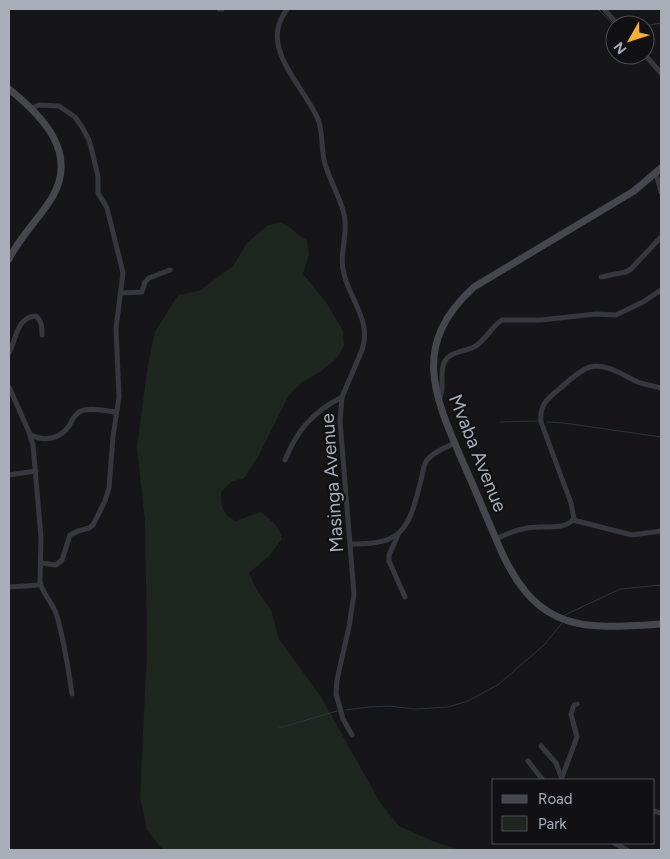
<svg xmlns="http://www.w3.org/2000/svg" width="670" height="859" viewBox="0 0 670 859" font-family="Figtree,sans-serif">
<rect width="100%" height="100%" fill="#161618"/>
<path fill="#1e261f" d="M 281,223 C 292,227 297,236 307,240 L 309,254 L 303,274 L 326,302 L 343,331 L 344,346 L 337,358 L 320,372 L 302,382 L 289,395 L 259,455 L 244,478 L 231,482 L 221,492 C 221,506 222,515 236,521 L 261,512 C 271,520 280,527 282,539 L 269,556 L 249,573 L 258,592 L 271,610 L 279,639 L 321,697 L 381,804 L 399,826 L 435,842 L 460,850 L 163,850 L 147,830 L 140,797 L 147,650 L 145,521 L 137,447 L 148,364 L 155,332 L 178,295 L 199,291 L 233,266 L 247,243 L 268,225 Z"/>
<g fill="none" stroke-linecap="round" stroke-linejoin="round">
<g stroke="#2c353c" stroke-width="1">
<path d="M 598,9 L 615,26"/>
<path d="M 645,26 L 661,23"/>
<path d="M 500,422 L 537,421"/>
<path d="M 547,422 L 564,423 L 661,437"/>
<path d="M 565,615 L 620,589 L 661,585"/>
<path d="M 345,710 L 369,707 L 389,706 L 414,709 L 448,707 L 468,701 L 499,684 L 544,645 L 562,623"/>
<path d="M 279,728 L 337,711"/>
</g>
<g stroke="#37383d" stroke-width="5">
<path d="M 219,9 L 222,9"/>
<path d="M 287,9 C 283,15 279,22 278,29 C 272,61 309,94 319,122 C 323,135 321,150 325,164 C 330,180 338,194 343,210 C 350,233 338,253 344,274 C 350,300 372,321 362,350 L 342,397 L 340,421 L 354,594 L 349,627 L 337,680 L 336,694 L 343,719 L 352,735"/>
<path d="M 604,9 L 618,25"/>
<path d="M 645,55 L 661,73"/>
<path d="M 32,108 L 39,105 L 59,106 L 75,117 L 82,127 L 89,140 L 92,151 L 98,177 L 98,193 L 107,208 L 123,273 L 116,328 L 119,397 L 113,437 L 109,488 L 105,501 L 93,525 L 89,528 L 78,531 L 70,535 L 62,560 L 56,565 L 41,563"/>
<path d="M 656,173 L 661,192"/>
<path d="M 601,277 L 626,272 L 631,269 L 661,237"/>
<path d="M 121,293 L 142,292 L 145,282 L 149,278 L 170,270"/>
<path d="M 9,353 C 16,341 16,317 36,316 C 42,321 42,328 42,335"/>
<path d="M 9,387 L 29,432 L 33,445 L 41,537 L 40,582 C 42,593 52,602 56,613 C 64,639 68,666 72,694"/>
<path d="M 438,401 C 446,389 439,375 444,363 C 449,351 464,352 474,347 C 485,341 491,327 502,320 L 541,320 L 596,314 L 616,315 L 643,302 L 661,290"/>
<path d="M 31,435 C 44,442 60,439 69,426 C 72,421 74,414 81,411 C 90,407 106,411 116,412"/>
<path d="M 285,460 C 297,430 313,412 342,397"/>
<path d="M 9,475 L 36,471"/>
<path d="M 573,520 L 632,535 L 661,531"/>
<path d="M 398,535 L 389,555 L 389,561 L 405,597"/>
<path d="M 496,539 C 506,534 516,530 527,528 C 541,525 564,531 574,519 L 571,503 L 541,422 C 539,406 547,399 558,390 C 568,382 579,370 590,367 C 607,363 624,376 638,382 C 646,385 654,386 661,388"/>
<path d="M 351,544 C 404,545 409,528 421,480 C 423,473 423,464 428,459 C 435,451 446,447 455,443"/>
<path d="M 9,587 L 40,585"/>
<path d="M 541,746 L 556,763 L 561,777"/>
<path d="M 528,761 L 543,780"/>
<path d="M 561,780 L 577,737 L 571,714 L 574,705 L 577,704"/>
<path d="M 654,811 L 661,813"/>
<path d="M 614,843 L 627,850"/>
</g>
<g stroke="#45474d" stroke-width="7">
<path d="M 9,89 C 41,115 78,151 53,196 C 40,218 20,236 9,259"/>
<path d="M 661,168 L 634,191 L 474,287 C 409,346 435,398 465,467 C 478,496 490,526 503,555 C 540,633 585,629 661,624"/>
</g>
</g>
<g text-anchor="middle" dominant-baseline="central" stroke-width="4.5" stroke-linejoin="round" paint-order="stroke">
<g font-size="19" fill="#a8adb8" stroke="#111113">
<text transform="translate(478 453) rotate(68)">Mvaba Avenue</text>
<text transform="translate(332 483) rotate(-94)">Masinga Avenue</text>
</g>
</g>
<rect width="670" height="859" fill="none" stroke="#a8adb8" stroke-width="20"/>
<rect x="492" y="779" width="162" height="65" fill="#111113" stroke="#4d4f55"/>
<rect x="502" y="795" width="25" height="8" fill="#45474d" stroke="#4d4f55"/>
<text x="538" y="804" font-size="15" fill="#a8adb8">Road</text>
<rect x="502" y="816" width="25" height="15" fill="#1e261f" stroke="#4d4f55"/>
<text x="538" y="829" font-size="15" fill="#a8adb8">Park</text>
<g transform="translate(630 40) rotate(231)"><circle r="24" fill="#111113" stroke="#4d4f55"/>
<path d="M0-4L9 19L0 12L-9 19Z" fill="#f2b134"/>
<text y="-8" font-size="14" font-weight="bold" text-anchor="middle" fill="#a8adb8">N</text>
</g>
</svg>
